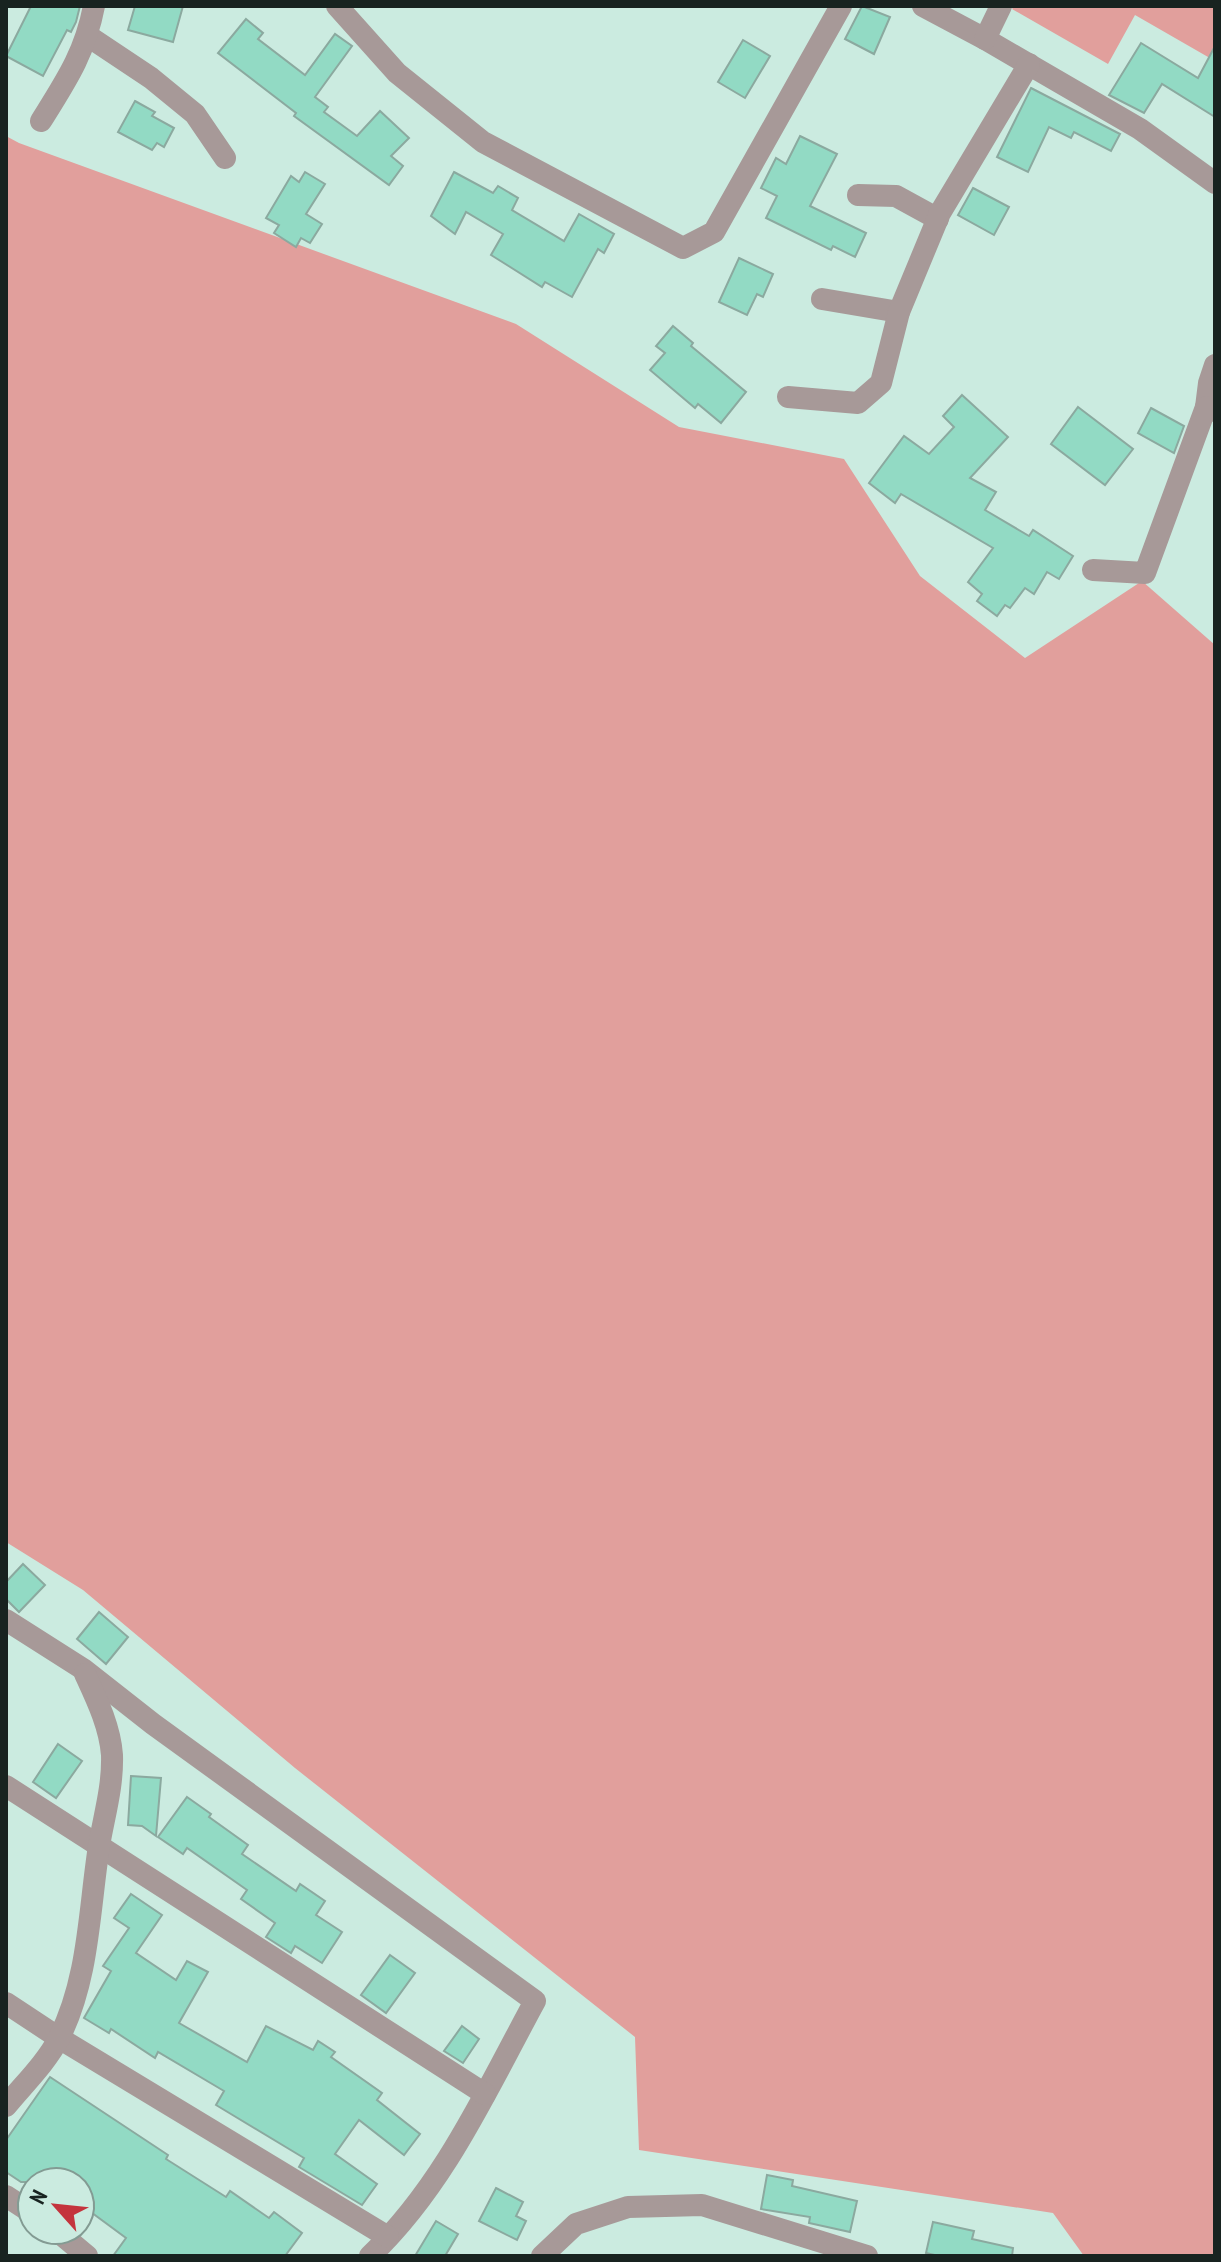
<svg xmlns="http://www.w3.org/2000/svg" width="1221" height="2262" viewBox="0 0 1221 2262" font-family="'PT Sans Narrow',sans-serif">
<rect width="100%" height="100%" fill="#cbebe0"/>
<g fill="#e19f9c">
<path d="M 1014,6 L 1215,6 L 1215,61 L 1135,15 L 1108,64 L 1012,9 Z"/>
<path d="M 6,136 L 19,143 L 516,324 L 679,427 L 844,459 L 920,576 L 1025,658 L 1142,581 L 1215,645 L 1215,2256 L 1084,2256 L 1053,2213 L 639,2150 L 635,2037 L 295,1768 L 83,1590 L 6,1542 Z"/>
</g>
<g fill="#92dac4" stroke="#8ba99f" stroke-width="2">
<path d="M 31,6 L 80,6 L 76,22 L 71,32 L 67,30 L 43,76 L 6,56 Z"/>
<path d="M 135,6 L 183,6 L 173,42 L 128,30 Z"/>
<path d="M 862,6 L 890,17 L 874,54 L 845,39 Z"/>
<path d="M 246,19 L 263,33 L 258,39 L 305,75 L 335,34 L 352,46 L 315,97 L 328,107 L 324,112 L 357,136 L 380,111 L 409,138 L 391,156 L 403,166 L 389,185 L 294,116 L 296,113 L 218,53 Z"/>
<path d="M 743,40 L 770,56 L 745,98 L 718,82 Z"/>
<path d="M 1141,43 L 1198,78 L 1215,46 L 1215,117 L 1162,84 L 1144,113 L 1109,95 Z"/>
<path d="M 1031,88 L 1120,134 L 1111,151 L 1074,132 L 1071,138 L 1049,127 L 1028,172 L 997,157 Z"/>
<path d="M 135,101 L 155,112 L 152,116 L 174,128 L 164,147 L 157,143 L 152,150 L 118,132 Z"/>
<path d="M 800,136 L 837,154 L 810,206 L 866,233 L 855,257 L 833,246 L 831,250 L 766,218 L 777,196 L 761,188 L 776,158 L 786,164 Z"/>
<path d="M 305,172 L 325,184 L 306,214 L 322,224 L 310,243 L 301,238 L 296,247 L 274,233 L 279,225 L 266,218 L 291,176 L 299,182 Z"/>
<path d="M 454,172 L 493,193 L 498,186 L 518,198 L 512,210 L 564,241 L 579,214 L 614,234 L 604,253 L 598,249 L 572,297 L 545,282 L 542,287 L 491,255 L 503,234 L 466,212 L 455,234 L 431,216 Z"/>
<path d="M 973,188 L 1009,207 L 994,235 L 958,215 Z"/>
<path d="M 739,258 L 773,274 L 763,297 L 757,294 L 747,315 L 719,302 Z"/>
<path d="M 673,326 L 693,343 L 691,346 L 697,351 L 746,392 L 721,423 L 698,404 L 695,408 L 650,370 L 665,353 L 656,346 Z"/>
<path d="M 962,395 L 1008,437 L 970,478 L 996,492 L 985,510 L 1029,536 L 1033,530 L 1073,556 L 1059,579 L 1047,572 L 1034,594 L 1025,588 L 1010,608 L 1005,605 L 997,616 L 977,601 L 982,594 L 968,582 L 993,548 L 901,494 L 895,503 L 869,483 L 904,436 L 929,454 L 954,427 L 943,416 Z"/>
<path d="M 1078,407 L 1133,449 L 1105,485 L 1051,444 Z"/>
<path d="M 1151,408 L 1184,426 L 1174,453 L 1138,433 Z"/>
<path d="M 23,1564 L 45,1585 L 19,1612 L 6,1599 L 6,1582 Z"/>
<path d="M 99,1612 L 128,1637 L 106,1664 L 77,1639 Z"/>
<path d="M 58,1744 L 82,1761 L 56,1798 L 33,1782 Z"/>
<path d="M 131,1776 L 161,1778 L 156,1836 L 142,1826 L 128,1825 Z"/>
<path d="M 187,1797 L 211,1814 L 209,1817 L 248,1845 L 242,1854 L 296,1891 L 300,1884 L 325,1901 L 316,1915 L 342,1932 L 322,1963 L 295,1946 L 291,1953 L 266,1937 L 275,1923 L 241,1899 L 247,1890 L 187,1848 L 183,1854 L 158,1837 Z"/>
<path d="M 131,1894 L 162,1915 L 136,1953 L 176,1980 L 187,1961 L 208,1972 L 179,2023 L 247,2062 L 266,2026 L 313,2050 L 318,2041 L 335,2052 L 331,2057 L 382,2093 L 377,2100 L 420,2134 L 404,2155 L 359,2120 L 335,2154 L 377,2184 L 362,2205 L 299,2167 L 304,2158 L 216,2105 L 224,2091 L 158,2052 L 155,2058 L 111,2029 L 109,2033 L 84,2018 L 111,1971 L 103,1966 L 129,1928 L 114,1918 Z"/>
<path d="M 390,1955 L 415,1973 L 386,2013 L 361,1995 Z"/>
<path d="M 462,2026 L 479,2039 L 463,2063 L 444,2051 Z"/>
<path d="M 50,2077 L 168,2155 L 166,2159 L 226,2197 L 230,2191 L 269,2218 L 274,2212 L 302,2233 L 285,2256 L 113,2256 L 126,2238 L 80,2204 L 80,2182 L 21,2182 L 6,2172 L 6,2140 Z"/>
<path d="M 767,2175 L 793,2180 L 792,2186 L 857,2201 L 850,2232 L 809,2223 L 810,2217 L 761,2209 Z"/>
<path d="M 496,2188 L 523,2202 L 516,2216 L 526,2221 L 517,2240 L 479,2221 Z"/>
<path d="M 436,2221 L 458,2234 L 445,2256 L 415,2256 Z"/>
<path d="M 933,2222 L 974,2231 L 972,2239 L 1013,2248 L 1012,2256 L 939,2256 L 926,2253 Z"/>
</g>
<g fill="none" stroke-linecap="round" stroke-linejoin="round">
<g stroke="#a79998" stroke-width="22">
<path d="M 337,6 L 397,73 L 483,142 L 683,248 L 714,232 L 841,6"/>
<path d="M 923,6 L 985,39 L 1140,129 L 1215,183"/>
<path d="M 88,36 L 151,78 L 195,114 L 225,158"/>
<path d="M 985,39 L 1001,6"/>
<path d="M 41,121 C 66,81 85,53 94,6"/>
<path d="M 858,195 L 896,196 L 938,219"/>
<path d="M 822,299 L 899,312"/>
<path d="M 1215,365 L 1209,383 L 1206,407 L 1215,411"/>
<path d="M 788,397 L 858,403 L 881,383 L 899,312 L 940,213 L 1029,64"/>
<path d="M 1093,570 L 1145,573 L 1206,407"/>
<path d="M 6,1620 L 83,1669 L 153,1724 L 535,2001 C 487,2089 444,2186 370,2256"/>
<path d="M 6,1786 L 485,2094"/>
<path d="M 6,2003 L 59,2038 L 388,2237"/>
<path d="M 6,2106 C 24,2084 46,2063 59,2038 C 89,1979 89,1910 99,1846 C 104,1816 113,1787 112,1755 C 110,1727 97,1700 85,1674"/>
<path d="M 542,2256 L 576,2224 L 628,2207 L 702,2205 L 867,2256"/>
</g>
<g stroke="#a79998" stroke-width="22">
<path d="M 6,2196 L 32,2213"/>
<path d="M 56,2230 L 87,2256"/>
</g>
</g>
<rect width="1221" height="2262" fill="none" stroke="#182320" stroke-width="16"/>
<g transform="translate(56 2206) rotate(297)"><circle r="38" fill="#cbebe0" stroke="#839b93" stroke-width="2"/>
<path d="M0-6L14 30L0 20L-14 30Z" fill="#c4343d"/>
<text y="-12" font-size="22" font-weight="bold" text-anchor="middle" fill="#182320">N</text>
</g>
</svg>
